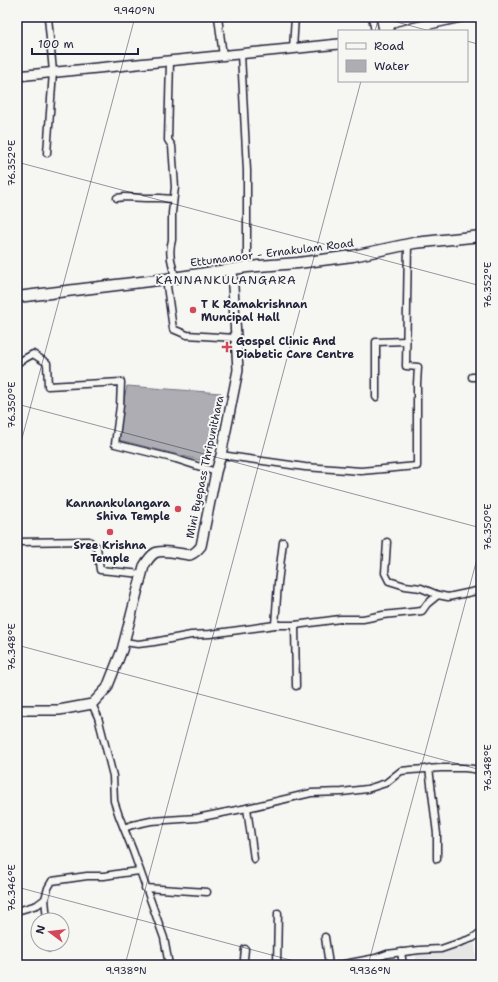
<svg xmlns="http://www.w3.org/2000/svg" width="498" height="982" viewBox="0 0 498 982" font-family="'Shantell Sans',sans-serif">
<rect width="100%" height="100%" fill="#f6f6f2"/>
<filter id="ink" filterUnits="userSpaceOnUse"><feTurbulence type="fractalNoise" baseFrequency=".025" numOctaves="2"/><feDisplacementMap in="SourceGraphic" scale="8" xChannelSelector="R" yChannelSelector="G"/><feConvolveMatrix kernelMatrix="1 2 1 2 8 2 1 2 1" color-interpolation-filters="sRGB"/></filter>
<g filter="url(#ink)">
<path fill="#e6e6e4" d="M 475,944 L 477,965 L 417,965 L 415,952 Z"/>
<path fill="#adadb3" stroke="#757583" d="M 127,386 L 221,393 L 207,462 L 115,439 Z"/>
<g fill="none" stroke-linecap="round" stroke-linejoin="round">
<g stroke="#22223b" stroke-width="9">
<g id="minor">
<path d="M 218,17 L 223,56"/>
<path d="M 372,17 L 375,31"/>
<path d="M 293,49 L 295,17"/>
<path d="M 241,54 L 247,171 L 247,267"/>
<path d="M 170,61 L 168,140 L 172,146 L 175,187 L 172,213 L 172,240 C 170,247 170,257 172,264 C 173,269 174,273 175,278"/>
<path d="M 47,153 L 53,72 L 48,17"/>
<path d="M 117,198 L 124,197 L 146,198 L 160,198 L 172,199"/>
<path d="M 166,279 L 173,329 L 187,335 L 235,338"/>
<path d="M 17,363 L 33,354 L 47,363 L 48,386 L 121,382 L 120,406 L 115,444 L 176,459 L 216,472"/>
<path d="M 472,377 L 481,377"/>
<path d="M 376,397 L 376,342 L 406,341"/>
<path d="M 221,455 L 305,467 L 361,471 L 417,466 L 417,384 L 418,367 L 406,366 L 408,244"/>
<path d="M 17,542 L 89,541 L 97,547 L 100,570 L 142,574"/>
<path d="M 387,542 L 385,573 L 389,581 L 405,586 L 421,588 L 438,595"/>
<path d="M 275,625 L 278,583 L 283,542"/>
<path d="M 295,625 L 296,686"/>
<path d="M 124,642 L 138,644 L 154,642 L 191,635 L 210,634 L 275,625 L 295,625 L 340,619 L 363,619 L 383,615 L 422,611 L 427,604 L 438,595 L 448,597 L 481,590"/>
<path d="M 92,704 L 98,717 L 113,776 L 114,801 L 119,816 L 133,851 L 164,938 L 169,965"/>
<path d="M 429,768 L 437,834 L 437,859"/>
<path d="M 247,808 L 254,859"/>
<path d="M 124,828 L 132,825 L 151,821 L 197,818 L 247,808 L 311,793 L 342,792 L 367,789 L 386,783 L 401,771 L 411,770 L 441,768 L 465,768 L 481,770"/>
<path d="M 145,888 L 207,892"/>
<path d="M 45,899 L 47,920"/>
<path d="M 17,911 L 37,905 L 45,899 L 48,888 L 52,881 L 87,876 L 104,876 L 123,873 L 140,871"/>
<path d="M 325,937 L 329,965"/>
<path d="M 48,944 L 49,948"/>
<path d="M 245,949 L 244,959 L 245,965"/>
<path d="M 401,952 L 403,965"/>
<path d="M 277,965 L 278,913"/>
<path d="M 339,965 L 376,958 L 387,954 L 420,950 L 441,949 L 473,938 L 481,932"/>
</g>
</g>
<g stroke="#22223b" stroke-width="12">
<g id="secondary">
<path d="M 399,31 L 461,17"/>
<path d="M 17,76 L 339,44"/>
<path d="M 17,710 L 59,710 L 92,704 L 107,688 L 122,650 L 144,566 C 147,561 150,556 155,553 C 162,549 181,554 190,555 C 195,553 198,550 201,546 L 216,472 L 221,455 L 238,370 L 232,270"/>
</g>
</g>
<g stroke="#22223b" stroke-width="13">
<path id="primary" d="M 17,297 L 166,279 L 247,267 L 298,263 L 353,256 L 414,243 L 481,236"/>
</g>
<use href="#minor" stroke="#f6f6f2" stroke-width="6"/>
<use href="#secondary" stroke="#f6f6f2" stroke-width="9"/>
<use href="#primary" stroke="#f6f6f2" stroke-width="10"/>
</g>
</g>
<path fill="none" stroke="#22223b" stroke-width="1" stroke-opacity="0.45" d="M 378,17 L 430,31M 375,31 L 379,17M 467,41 L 481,45M 17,162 L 481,286M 17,404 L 481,528M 17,457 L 135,17M 17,645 L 481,770M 17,887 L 309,965M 125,965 L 361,81M 368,965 L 481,544"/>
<g fill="#d1495b" stroke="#f6f6f2" stroke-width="1.5">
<circle cx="193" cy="310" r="4"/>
<path d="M225 341h4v4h4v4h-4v4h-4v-4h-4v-4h4z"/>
<circle cx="178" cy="509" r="4"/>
<circle cx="110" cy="532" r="4"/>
</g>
<g text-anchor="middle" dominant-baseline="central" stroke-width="4" stroke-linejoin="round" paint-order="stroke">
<g font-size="11" fill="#22223b" stroke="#f6f6f2">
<text transform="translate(272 253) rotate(-7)">Ettumanoor - Ernakulam Road</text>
<text transform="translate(205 467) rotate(-78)">Mini Byepass Thripunithara</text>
</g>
<g font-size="11" font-weight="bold" fill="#22223b" stroke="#f6f6f2" text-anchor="start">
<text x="201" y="304">T K Ramakrishnan<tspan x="201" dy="13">Muncipal Hall</tspan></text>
<text x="236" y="341">Gospel Clinic And<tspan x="236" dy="13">Diabetic Care Centre</tspan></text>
<text x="170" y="503" text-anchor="end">Kannankulangara<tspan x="170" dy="13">Shiva Temple</tspan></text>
<text x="110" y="545" text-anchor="middle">Sree Krishna<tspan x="110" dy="13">Temple</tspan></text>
</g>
<g font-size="12" letter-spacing="1" fill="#22223b" stroke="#f6f6f2">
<text x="226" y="280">KANNANKULANGARA</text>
</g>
</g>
<rect width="498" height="982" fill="none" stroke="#f6f6f2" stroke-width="44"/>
<rect x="338" y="30" width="130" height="52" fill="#f6f6f2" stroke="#a1a1a9"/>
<rect x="346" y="43" width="20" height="6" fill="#f6f6f2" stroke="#a1a1a9"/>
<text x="374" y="50" font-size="12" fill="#22223b">Road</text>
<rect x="346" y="60" width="20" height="12" fill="#adadb3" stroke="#a1a1a9"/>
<text x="374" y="70" font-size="12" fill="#22223b">Water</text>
<g transform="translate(50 932) rotate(285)"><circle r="19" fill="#f6f6f2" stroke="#a1a1a9"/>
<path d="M0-3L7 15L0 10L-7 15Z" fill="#d1495b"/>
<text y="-6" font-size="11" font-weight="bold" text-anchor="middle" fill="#22223b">N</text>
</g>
<path d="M32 48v6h106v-6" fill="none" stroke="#22223b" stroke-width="2"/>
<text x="38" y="48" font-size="12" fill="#22223b" stroke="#f6f6f2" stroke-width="3" paint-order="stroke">100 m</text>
<rect x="22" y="22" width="454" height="938" fill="none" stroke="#22223b" stroke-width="1.5"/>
<g font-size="10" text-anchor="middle" fill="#22223b">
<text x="134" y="14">9.940°N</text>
<text transform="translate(11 163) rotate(-90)" y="4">76.352°E</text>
<text transform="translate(487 285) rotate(-90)" y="4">76.352°E</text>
<text transform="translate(11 405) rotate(-90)" y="4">76.350°E</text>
<text transform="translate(487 527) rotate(-90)" y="4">76.350°E</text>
<text transform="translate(11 647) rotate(-90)" y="4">76.348°E</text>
<text transform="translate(487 768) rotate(-90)" y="4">76.348°E</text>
<text transform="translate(11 888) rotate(-90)" y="4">76.346°E</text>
<text x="126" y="974">9.938°N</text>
<text x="370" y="974">9.936°N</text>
</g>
</svg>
